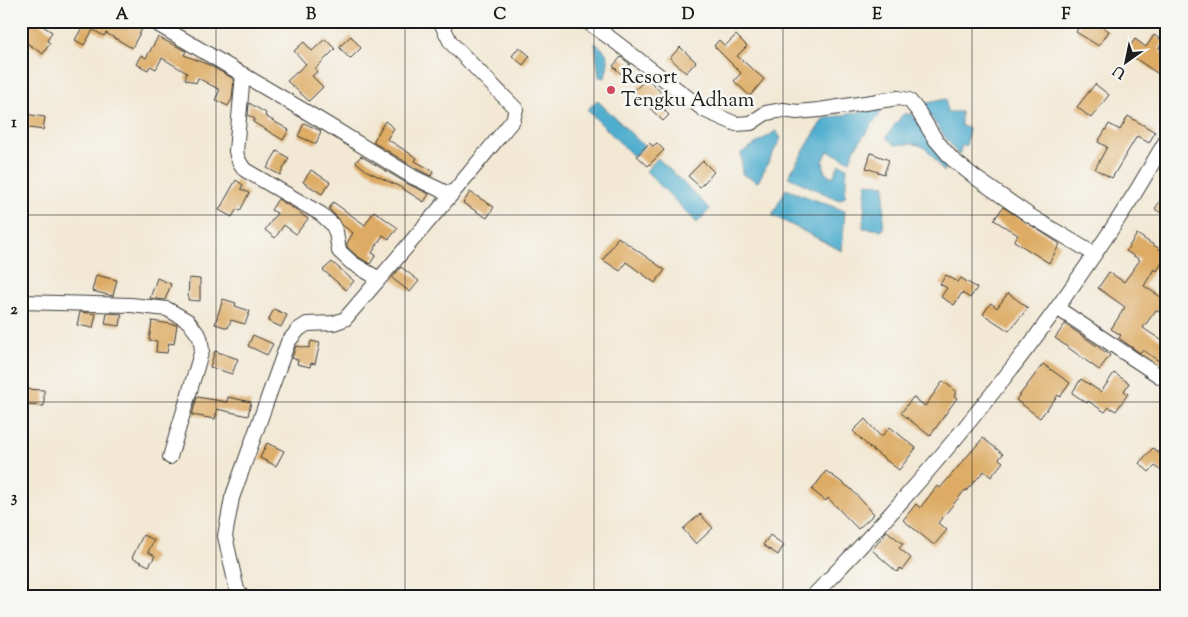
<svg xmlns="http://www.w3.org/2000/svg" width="1188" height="617" viewBox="0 0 1188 617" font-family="'Sorts Mill Goudy',serif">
<rect width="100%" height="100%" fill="#f6f6f2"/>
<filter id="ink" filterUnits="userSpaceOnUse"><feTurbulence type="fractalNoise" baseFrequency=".02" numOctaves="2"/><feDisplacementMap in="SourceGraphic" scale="10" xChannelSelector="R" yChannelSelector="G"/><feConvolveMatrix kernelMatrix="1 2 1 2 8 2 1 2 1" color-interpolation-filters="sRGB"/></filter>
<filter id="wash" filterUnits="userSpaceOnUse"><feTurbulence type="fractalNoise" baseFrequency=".0096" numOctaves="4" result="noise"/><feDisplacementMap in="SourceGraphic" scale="20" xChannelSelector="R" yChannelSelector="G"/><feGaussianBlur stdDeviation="1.12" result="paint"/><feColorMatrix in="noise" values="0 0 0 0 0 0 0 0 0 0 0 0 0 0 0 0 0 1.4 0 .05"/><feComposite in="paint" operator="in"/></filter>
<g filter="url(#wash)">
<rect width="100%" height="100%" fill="#f2e8d4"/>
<g fill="#50adce" stroke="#366475">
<path d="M 595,43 C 612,55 609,59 605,78 L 599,77 Z"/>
<path d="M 946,99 L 947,112 L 961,112 L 961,126 L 969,128 L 966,147 L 962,145 L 959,156 L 921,104 Z"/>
<path d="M 597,100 L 644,146 L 634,157 L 587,110 Z"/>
<path d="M 878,108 L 882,111 L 855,148 L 850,161 L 828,151 L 823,161 L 825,173 L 833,177 L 839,164 L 847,167 L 845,197 L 839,200 L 788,177 L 823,119 Z"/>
<path d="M 903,114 L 912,114 L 948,162 L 944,172 C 926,148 927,141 895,145 L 886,137 Z"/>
<path d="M 776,131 L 781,138 L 758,182 L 742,174 L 741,153 Z"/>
<path d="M 658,158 L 710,209 L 697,223 L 646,171 Z"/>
<path d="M 866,183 L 885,185 L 883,230 L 863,228 Z"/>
<path d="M 786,189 L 845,211 L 842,251 L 772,215 Z"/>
</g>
<g id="blocks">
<g fill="#ddab64">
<path d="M 21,21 L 35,21 L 52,32 L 47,41 L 50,43 L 43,54 L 21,39 Z"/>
<path d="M 78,21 L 128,21 L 142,29 L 132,48 L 106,33 L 104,36 L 93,30 L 84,45 L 75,40 L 84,24 Z"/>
<path d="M 1082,21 L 1093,21 L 1109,31 L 1099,46 L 1076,32 Z"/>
<path d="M 736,35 L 747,46 L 737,56 L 764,79 L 750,96 L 734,81 L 741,73 L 714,46 L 719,40 L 725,46 Z"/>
<path d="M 1154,35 L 1163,41 L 1159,48 L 1162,50 L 1160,52 L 1167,57 L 1167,80 L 1126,52 L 1135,39 L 1146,47 Z"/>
<path d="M 351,36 L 361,48 L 350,59 L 339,47 Z"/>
<path d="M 158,37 L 186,51 L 184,55 L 209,65 L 234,79 L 232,99 L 228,106 L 215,100 L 220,90 L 198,78 L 196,83 L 185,79 L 187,73 L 162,58 L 156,69 L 150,66 L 148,70 L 136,64 L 141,55 L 146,58 Z"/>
<path d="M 325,39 L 335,49 L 315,69 L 317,72 L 312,76 L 323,87 L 309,101 L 287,81 L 306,64 L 294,51 L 304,42 L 312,51 Z"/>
<path d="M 519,47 L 530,56 L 523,65 L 512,56 Z"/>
<path d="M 680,47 L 696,62 L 686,73 L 670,58 Z"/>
<path d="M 621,57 L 630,64 L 621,74 L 613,66 Z"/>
<path d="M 647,78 L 671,103 L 664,110 L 669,115 L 663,121 L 633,92 Z"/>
<path d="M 1095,84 L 1109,95 L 1091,118 L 1077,107 Z"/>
<path d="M 249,103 L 266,113 L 265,116 L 289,130 L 283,140 L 253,122 L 255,119 L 248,115 Z"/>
<path d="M 25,114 L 45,117 L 43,130 L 23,127 Z"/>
<path d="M 1128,116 L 1155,132 L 1149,143 L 1137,136 L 1112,178 L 1095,169 L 1107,147 L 1098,142 L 1109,124 L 1120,130 Z"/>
<path d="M 385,121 L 394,128 L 387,139 L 417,158 L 415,161 L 433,171 L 431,176 L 417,169 L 373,142 Z"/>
<path d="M 304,123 L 321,131 L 316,144 L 298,136 Z"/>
<path d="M 649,143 L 653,146 L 657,143 L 664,150 L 648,166 L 637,156 Z"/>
<path d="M 277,151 L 289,158 L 280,175 L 267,168 Z"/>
<path d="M 871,153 L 889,160 L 884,174 L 866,168 Z"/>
<path d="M 361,156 L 408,184 L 429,194 L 424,202 L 400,187 L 367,171 L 356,162 Z"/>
<path d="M 703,161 L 714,172 L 700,187 L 688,176 Z"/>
<path d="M 311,170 L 330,182 L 322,194 L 303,182 Z"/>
<path d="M 236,180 L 243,185 L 241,189 L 249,193 L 240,211 L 237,209 L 232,217 L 219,210 Z"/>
<path d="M 1167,190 L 1167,217 L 1155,209 Z"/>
<path d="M 470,192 L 494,207 L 487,218 L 463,203 Z"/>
<path d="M 278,199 L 296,210 L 308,219 L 296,234 L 284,225 L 275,238 L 265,230 L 277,213 L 271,210 Z"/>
<path d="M 333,202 L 365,225 L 374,211 L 398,228 L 389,239 L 383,235 L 372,253 L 376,255 L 370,264 L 357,256 L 347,247 L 347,243 L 353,233 L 342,225 L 338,218 L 329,209 Z"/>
<path d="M 1003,207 L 1060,244 L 1049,263 L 1014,241 L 1018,235 L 994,220 Z"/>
<path d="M 1137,234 L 1167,254 L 1157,271 L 1154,269 L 1144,286 L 1167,301 L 1167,317 L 1156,310 L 1143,328 L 1167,344 L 1167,359 L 1163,364 L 1146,352 L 1142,350 L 1140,353 L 1119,338 L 1121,335 L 1111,329 L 1125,307 L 1098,288 L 1109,272 L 1124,282 L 1140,260 L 1126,251 Z"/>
<path d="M 618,237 L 665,270 L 655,283 L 626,262 L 620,271 L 603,260 Z"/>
<path d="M 332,262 L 354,281 L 346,290 L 323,270 Z"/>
<path d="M 401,267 L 419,281 L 410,292 L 392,278 Z"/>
<path d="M 96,275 L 117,280 L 113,296 L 92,291 Z"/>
<path d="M 946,275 L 958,282 L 961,278 L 977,288 L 970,298 L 962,293 L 954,305 L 941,297 L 947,288 L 940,284 Z"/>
<path d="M 157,278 L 171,284 L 165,300 L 150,298 Z"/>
<path d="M 189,278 L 200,279 L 200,301 L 188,300 Z"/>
<path d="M 1008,293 L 1028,308 L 1009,331 L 983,314 L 991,303 L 997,308 Z"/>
<path d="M 223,299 L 236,303 L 235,306 L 250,311 L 245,324 L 231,320 L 228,328 L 215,324 Z"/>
<path d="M 274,309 L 287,315 L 281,327 L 268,321 Z"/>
<path d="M 80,312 L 96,314 L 93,328 L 77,325 Z"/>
<path d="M 107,313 L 122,314 L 120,326 L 105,324 Z"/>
<path d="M 152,321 L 177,325 L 174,344 L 169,343 L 167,353 L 156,352 L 157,341 L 149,340 Z"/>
<path d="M 1065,324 L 1110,355 L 1099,370 L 1055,338 Z"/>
<path d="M 253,335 L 273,344 L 267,355 L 248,346 Z"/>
<path d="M 311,341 L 320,343 L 315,364 L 311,363 L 310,367 L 297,364 L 298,360 L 292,358 L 296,346 L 309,348 Z"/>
<path d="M 215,351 L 238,359 L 232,374 L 210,367 Z"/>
<path d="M 1043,364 L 1070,383 L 1060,397 L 1058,395 L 1040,418 L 1016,400 Z"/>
<path d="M 1114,373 L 1129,383 L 1124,391 L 1128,394 L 1116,411 L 1109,407 L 1105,412 L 1088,401 L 1087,403 L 1072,393 L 1081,379 L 1101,392 Z"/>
<path d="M 943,381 L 957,392 L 954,396 L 957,398 L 930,436 L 901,413 L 913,397 L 925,406 Z"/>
<path d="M 21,389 L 44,390 L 44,406 L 21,405 Z"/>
<path d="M 197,397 L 227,402 L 228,397 L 251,402 L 248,416 L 217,409 L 215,419 L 192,415 Z"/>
<path d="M 865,419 L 881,437 L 890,427 L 916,448 L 899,470 L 869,447 L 853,431 Z"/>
<path d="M 983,438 L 1003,454 L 999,459 L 1003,462 L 991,477 L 984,471 L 966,491 L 965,490 L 938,523 L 947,530 L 934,545 L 903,520 L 916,504 L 920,508 L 937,486 L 940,488 Z"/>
<path d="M 267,443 L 284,451 L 276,466 L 260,458 Z"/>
<path d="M 1167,446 L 1167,476 L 1155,466 L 1149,472 L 1139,463 L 1153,448 L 1160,454 Z"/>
<path d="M 826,471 L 851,489 L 874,514 L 858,529 L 828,498 L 826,501 L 812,490 Z"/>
<path d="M 700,514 L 713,528 L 696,544 L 683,529 Z"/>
<path d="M 887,531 L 903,544 L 899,548 L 911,558 L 902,570 L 900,568 L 897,572 L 872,550 Z"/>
<path d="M 143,535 L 154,540 L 148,552 L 155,556 L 149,566 L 132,558 Z"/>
<path d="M 770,535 L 784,545 L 778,555 L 763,545 Z"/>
</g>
</g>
</g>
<g filter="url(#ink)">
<use href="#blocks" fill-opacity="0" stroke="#3c3b38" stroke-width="1"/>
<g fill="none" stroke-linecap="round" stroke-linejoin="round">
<g stroke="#3c3b38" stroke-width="16">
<g id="minor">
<path d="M 152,21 L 325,123 L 413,177 L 451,195"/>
<path d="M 586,21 L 613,40 L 704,110 L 736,124 L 751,123 L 766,113 L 783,110 L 797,112 L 819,110 L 898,98 L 909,100 L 918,111 L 935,139 L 952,159 L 976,178 L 1029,215 L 1094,254"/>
<path d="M 243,74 L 236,151 C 237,159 240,164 245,170 L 321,214 L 332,224 L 336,232 L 339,251 L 352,263 L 379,279"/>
<path d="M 21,302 L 131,305 L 167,309 L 188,321 L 200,337 L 202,350 L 170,457"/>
<path d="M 1057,308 L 1167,381"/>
<path d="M 242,596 L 237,590 L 225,536 L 232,498 L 288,342 L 299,329 L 307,324 L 334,323 L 345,319 L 451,195 L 513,120 L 516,109 L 451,43 L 440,21"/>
<path d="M 813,596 C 931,476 1037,345 1128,204 C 1142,183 1154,160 1167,139"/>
</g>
</g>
<use href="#minor" stroke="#fff" stroke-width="14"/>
</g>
</g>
<path fill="none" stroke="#1c1c1c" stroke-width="1" stroke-opacity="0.55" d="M 216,21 L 216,596M 405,21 L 405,596M 594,21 L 594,596M 783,21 L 783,596M 972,21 L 972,596M 21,215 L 1167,215M 21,402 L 1167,402"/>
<circle fill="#d1495b" stroke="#f6f6f2" stroke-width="2" cx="611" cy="90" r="5"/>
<g text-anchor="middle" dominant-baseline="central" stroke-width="5" stroke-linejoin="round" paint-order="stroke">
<g font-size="20" fill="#1c1c1c" stroke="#f6f6f2" text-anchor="start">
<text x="621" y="78">Resort<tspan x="621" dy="23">Tengku Adham</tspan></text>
</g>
</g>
<rect width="1188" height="617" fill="none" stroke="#f6f6f2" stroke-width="55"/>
<g transform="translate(1126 62) rotate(213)" stroke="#f6f6f2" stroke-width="4" paint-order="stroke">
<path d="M0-4L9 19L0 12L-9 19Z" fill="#1c1c1c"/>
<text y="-8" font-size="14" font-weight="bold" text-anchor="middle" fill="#1c1c1c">U</text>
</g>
<rect x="28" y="28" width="1132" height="562" fill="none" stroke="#1c1c1c" stroke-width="2"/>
<g font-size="16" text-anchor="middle" font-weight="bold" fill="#1c1c1c">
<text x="122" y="19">A</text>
<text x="311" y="19">B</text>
<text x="500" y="19">C</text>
<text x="688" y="19">D</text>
<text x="877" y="19">E</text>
<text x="1066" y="19">F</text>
<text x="14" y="127">1</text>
<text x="14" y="314">2</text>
<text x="14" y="502">3</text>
</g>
</svg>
